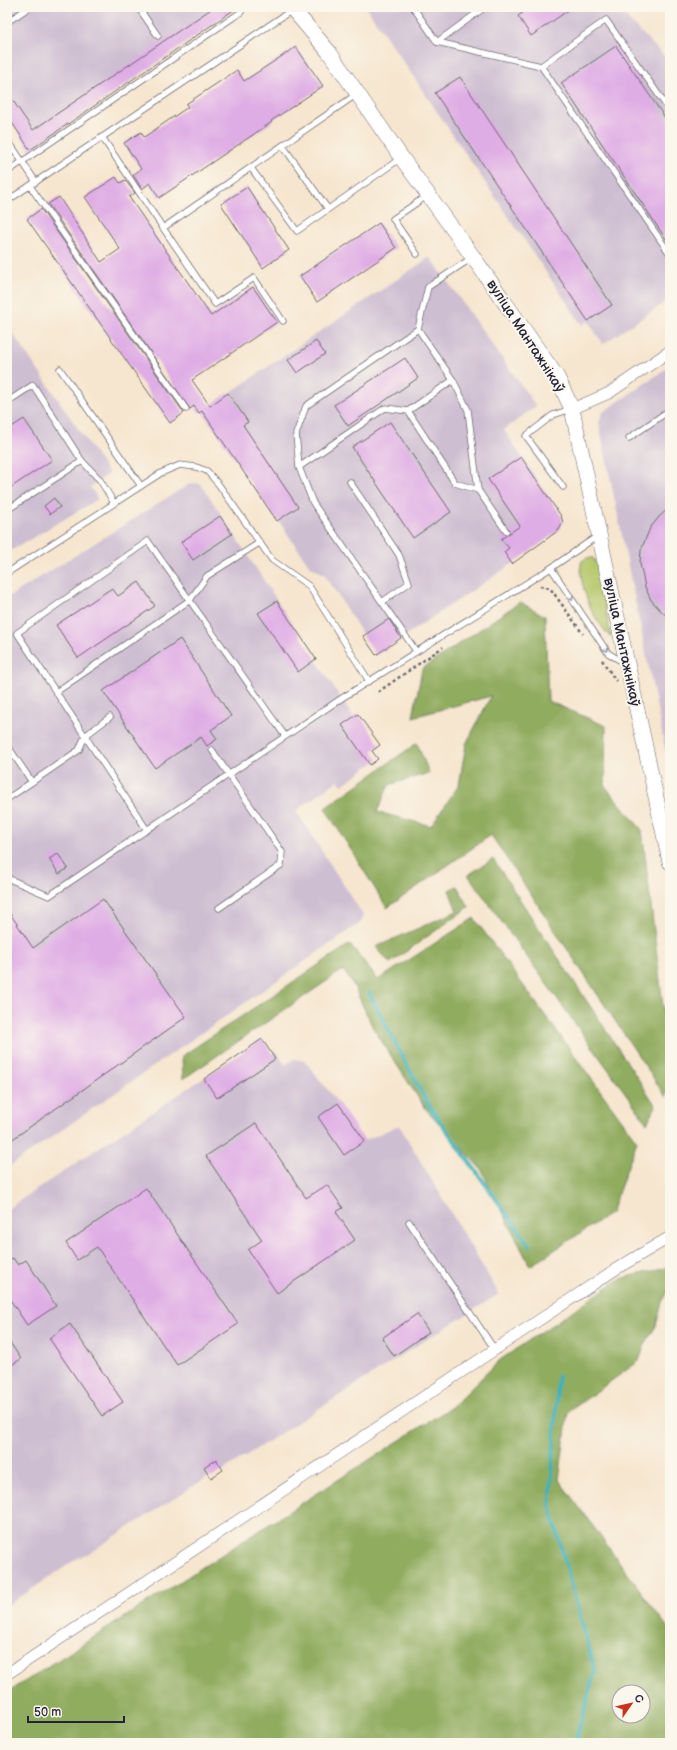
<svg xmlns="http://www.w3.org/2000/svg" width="677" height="1750" viewBox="0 0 677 1750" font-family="'Balsamiq Sans',sans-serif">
<rect width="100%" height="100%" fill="#fbf7ec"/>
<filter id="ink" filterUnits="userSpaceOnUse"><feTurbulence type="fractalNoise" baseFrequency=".025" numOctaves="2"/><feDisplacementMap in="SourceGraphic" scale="8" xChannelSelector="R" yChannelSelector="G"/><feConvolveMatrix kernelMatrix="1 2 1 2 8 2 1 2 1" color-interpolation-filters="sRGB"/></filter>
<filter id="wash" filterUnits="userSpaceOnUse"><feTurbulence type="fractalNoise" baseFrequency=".012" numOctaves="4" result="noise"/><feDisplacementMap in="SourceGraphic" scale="16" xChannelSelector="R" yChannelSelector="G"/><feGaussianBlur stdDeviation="0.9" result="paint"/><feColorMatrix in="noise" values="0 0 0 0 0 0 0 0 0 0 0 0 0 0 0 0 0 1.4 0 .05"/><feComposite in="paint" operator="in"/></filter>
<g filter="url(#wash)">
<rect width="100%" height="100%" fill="#f6e6cf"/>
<g fill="#cebed2">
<path d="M 7,7 L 214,7 L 34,131 L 7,92 Z"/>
<path d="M 366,7 L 616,7 L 670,62 L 670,299 L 603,344 L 588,321 L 582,325 Z"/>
<path d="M 430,257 L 536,406 L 504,430 L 561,516 L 563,522 L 559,530 L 512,564 L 376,655 L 324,574 L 309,565 L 203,411 Z"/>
<path d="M 7,325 L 109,474 L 90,487 L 98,499 L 7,553 Z"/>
<path d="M 670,366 L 670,772 L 599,423 L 602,413 Z"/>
<path d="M 191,483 L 201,484 L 353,717 L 358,714 L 380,745 L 372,751 L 378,759 L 342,785 L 338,780 L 296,811 L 363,915 L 360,923 L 7,1168 L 7,598 Z"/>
<path d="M 262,1039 L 272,1054 L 276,1051 L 285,1065 L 294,1059 L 305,1061 L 338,1103 L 364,1141 L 399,1125 L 499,1294 L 435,1334 L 211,1478 L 210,1476 L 206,1478 L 86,1555 L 78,1558 L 7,1606 L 7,1209 Z"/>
</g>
<path fill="#b5c86b" stroke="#6c7553" d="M 587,558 L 593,558 L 597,565 L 611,637 L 609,636 C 603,628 597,621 593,613 C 587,602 577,572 582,561 Z"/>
<g fill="#90ac5f" stroke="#59674d" fill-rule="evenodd">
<path d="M 520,602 L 545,616 L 548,701 L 606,726 L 605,786 L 642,830 L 670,1065 L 670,1083 L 666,1097 L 491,835 L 387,908 L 325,808 L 417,743 L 429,773 L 389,785 L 377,812 L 431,826 L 459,785 L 466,744 L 491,696 L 413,717 L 422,669 Z"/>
<path d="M 493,859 L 656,1106 L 647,1123 L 468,875 Z"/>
<path d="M 457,886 L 469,907 L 390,963 L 376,947 L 457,911 L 449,890 Z"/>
<path d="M 474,918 L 637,1141 L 611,1213 L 530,1266 L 481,1169 L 425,1108 L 373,1028 L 353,984 L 343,970 L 183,1079 L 182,1056 L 350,944 L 378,980 Z"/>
<path d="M 670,1266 L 670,1288 L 662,1302 L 656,1326 L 645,1344 L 639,1361 L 568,1412 L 559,1480 L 670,1631 L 670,1743 L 7,1743 L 7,1693 L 453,1406 L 500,1360 L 618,1280 C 635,1273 653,1273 670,1266 ZM 619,1692 L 643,1692 L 643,1716 L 619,1716 Z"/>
</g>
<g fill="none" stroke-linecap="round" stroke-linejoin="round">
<g stroke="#40b1b8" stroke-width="4">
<path d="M 369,993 L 427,1103 L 530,1246"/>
<path d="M 558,1376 L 550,1506 L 595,1671 L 575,1743"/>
</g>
</g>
<g id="blocks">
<g fill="#dfade5">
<path d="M 214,7 L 238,7 L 30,150 L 7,115 L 7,92 L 33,130 Z"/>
<path d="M 531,7 L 573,7 L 531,36 L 518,16 Z"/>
<path d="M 616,46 L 670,125 L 670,245 L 561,83 Z"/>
<path d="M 296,47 L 323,86 L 271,121 L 272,122 L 159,198 L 150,183 L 142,189 L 133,175 L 141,169 L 124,143 L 141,132 L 144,137 L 188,107 L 186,104 L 237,70 L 244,81 Z"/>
<path d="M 460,77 L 612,305 L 588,321 L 435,93 Z"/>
<path d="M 116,177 L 120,183 L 125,180 L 135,193 L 129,197 L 211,316 L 253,287 L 277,322 L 192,380 L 210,406 L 228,393 L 248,422 L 243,425 L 298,507 L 277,521 L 202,411 L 199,413 L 194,406 L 190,409 L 48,204 L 59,197 L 101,262 L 120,249 L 85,197 Z"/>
<path d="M 247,187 L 289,250 L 263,268 L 221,204 Z"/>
<path d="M 41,209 L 184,413 L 170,423 L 27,219 Z"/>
<path d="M 379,223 L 396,248 L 317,302 L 300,276 Z"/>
<path d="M 316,341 L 325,354 L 297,373 L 288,360 Z"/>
<path d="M 405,358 L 418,378 L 348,426 L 334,405 Z"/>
<path d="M 24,419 L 52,460 L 7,490 L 7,430 Z"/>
<path d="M 390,422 L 451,512 L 413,538 L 352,447 Z"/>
<path d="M 521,457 L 561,516 L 563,522 L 559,530 L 512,564 L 504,552 L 509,548 L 501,539 L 520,526 L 488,479 Z"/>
<path d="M 54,498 L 60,507 L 50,514 L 44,506 Z"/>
<path d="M 670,507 L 670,618 L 662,612 L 651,600 L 645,587 L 640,563 L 641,550 L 650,528 L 659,517 Z"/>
<path d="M 220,516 L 232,534 L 193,560 L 181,542 Z"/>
<path d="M 139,582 L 155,606 L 78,658 L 56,625 L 112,588 L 118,596 Z"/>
<path d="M 277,601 L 316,659 L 298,672 L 258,613 Z"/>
<path d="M 389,619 L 401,638 L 376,655 L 363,636 Z"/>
<path d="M 180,639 L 231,716 L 211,730 L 217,739 L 207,746 L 201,737 L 155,768 L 103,691 Z"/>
<path d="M 358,714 L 380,745 L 372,751 L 378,759 L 370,765 L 342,725 Z"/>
<path d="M 58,854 L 68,868 L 59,874 L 49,859 Z"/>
<path d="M 103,899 L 186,1017 L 7,1143 L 7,909 L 33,948 Z"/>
<path d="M 262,1039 L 275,1059 L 217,1098 L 204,1079 Z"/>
<path d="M 338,1103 L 365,1141 L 344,1155 L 318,1117 Z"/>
<path d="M 256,1123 L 306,1198 L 327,1185 L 343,1208 L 336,1212 L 355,1240 L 277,1293 L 248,1250 L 262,1240 L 206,1156 Z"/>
<path d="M 146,1188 L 238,1324 L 177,1365 L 97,1247 L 77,1260 L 66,1243 Z"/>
<path d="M 13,1258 L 18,1265 L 26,1260 L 56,1306 L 27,1325 L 7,1295 L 7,1262 Z"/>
<path d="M 417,1314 L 429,1332 L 394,1356 L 382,1338 Z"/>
<path d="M 70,1324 L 123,1402 L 102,1416 L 49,1338 Z"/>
<path d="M 7,1338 L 21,1359 L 7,1368 Z"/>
<path d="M 216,1459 L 223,1470 L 211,1478 L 204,1467 Z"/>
</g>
</g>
</g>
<g filter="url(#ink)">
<use href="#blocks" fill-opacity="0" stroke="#6c676f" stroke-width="1"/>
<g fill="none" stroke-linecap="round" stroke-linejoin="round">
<g stroke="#6c676f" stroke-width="7">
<g id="lane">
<path d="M 138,7 L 158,36"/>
<path d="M 413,7 L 437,42 L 541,66 L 670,254"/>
<path d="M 7,22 L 30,7"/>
<path d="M 437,42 L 485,7"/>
<path d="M 541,66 L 606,20 L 670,111"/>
<path d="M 102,137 L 163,228 L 357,94"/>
<path d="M 7,139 L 36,182"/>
<path d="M 283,146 L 328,209"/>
<path d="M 251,168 L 297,231 L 401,158"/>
<path d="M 7,172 L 241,12"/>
<path d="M 30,186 L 186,409"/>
<path d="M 7,201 L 292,10"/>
<path d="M 163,228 L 215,304 L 254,278 L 283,321"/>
<path d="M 417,254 L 393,219 L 428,195"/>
<path d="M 418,329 L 428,287 L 473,257"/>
<path d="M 60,369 L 141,486"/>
<path d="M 7,402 L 33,385 L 82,461 L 100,480 L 114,503"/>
<path d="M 408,411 L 453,380"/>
<path d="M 629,438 L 670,410"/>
<path d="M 299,467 L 385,408 L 408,411 L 455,483 L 478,490"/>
<path d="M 350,482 L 399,555 L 409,583 L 382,602"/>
<path d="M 563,487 L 526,436 L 553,415 L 571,409"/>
<path d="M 7,510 L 82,461"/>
<path d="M 551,568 L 608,653 L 624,663"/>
<path d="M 7,573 L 161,473 L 180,465 L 196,467 L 207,471 L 219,485 L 272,560 L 309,586 L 369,681"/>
<path d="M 416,651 L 313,503 L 299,467 L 296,434 L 306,406 L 418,329 L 453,380 L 468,410 L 478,490 L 506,531"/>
<path d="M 56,692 L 190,600 L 207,576 L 259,543"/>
<path d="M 7,745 L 32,782"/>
<path d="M 212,750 L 282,852 L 281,865 L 219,908"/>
<path d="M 7,799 L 79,750 L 85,736 L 110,717"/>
<path d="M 147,830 L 17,633 L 148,541 L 285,736"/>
<path d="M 7,878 L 49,896 L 342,698 L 551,568 L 599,535"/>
<path d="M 409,1222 L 495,1350"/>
</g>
</g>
<g stroke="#6c676f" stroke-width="12">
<g id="street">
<path d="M 572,409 L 609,393 L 670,351"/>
<path d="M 7,1674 L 616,1269 L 670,1237"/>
</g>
</g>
<g stroke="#6c676f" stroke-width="16">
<path id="secondary" d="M 291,7 L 329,52 L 401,157 L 473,257 L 557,377 L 572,409 L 670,862"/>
</g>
<g stroke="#6c676f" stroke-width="2.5" stroke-dasharray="3 3" stroke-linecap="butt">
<path d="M 540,586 L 550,588 L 583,634"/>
<path d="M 602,660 L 616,681"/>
<path d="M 378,692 L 443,647"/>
</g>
<use href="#lane" stroke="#fff" stroke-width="5.5"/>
<use href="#street" stroke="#fff" stroke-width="11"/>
<use href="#secondary" stroke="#fff" stroke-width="15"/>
</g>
<defs><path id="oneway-chevron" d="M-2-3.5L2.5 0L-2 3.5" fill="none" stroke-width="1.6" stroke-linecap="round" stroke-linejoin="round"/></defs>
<g stroke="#9c9ca7">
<use href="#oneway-chevron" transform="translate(571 598) rotate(57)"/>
<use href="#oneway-chevron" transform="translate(606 649) rotate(51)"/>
</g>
</g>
<g text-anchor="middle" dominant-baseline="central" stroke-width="4" stroke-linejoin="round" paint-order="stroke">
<g font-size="14" fill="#22223b" stroke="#fbf7ec">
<text transform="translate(526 336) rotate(57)">вуліца Мантажнікаў</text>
<text transform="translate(622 642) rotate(78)">вуліца Мантажнікаў</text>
</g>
</g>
<rect width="677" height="1750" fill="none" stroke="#fbf7ec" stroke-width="24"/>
<g transform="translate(631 1704) rotate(56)"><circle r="19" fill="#fbf7ec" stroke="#a4a2a5"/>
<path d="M0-3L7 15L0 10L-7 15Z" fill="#c8321e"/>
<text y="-6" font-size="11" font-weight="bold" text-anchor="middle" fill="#22223b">С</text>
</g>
<path d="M28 1716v6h96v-6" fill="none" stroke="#22223b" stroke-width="2"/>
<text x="34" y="1716" font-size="12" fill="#22223b" stroke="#fbf7ec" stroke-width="3" paint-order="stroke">50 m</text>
</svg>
